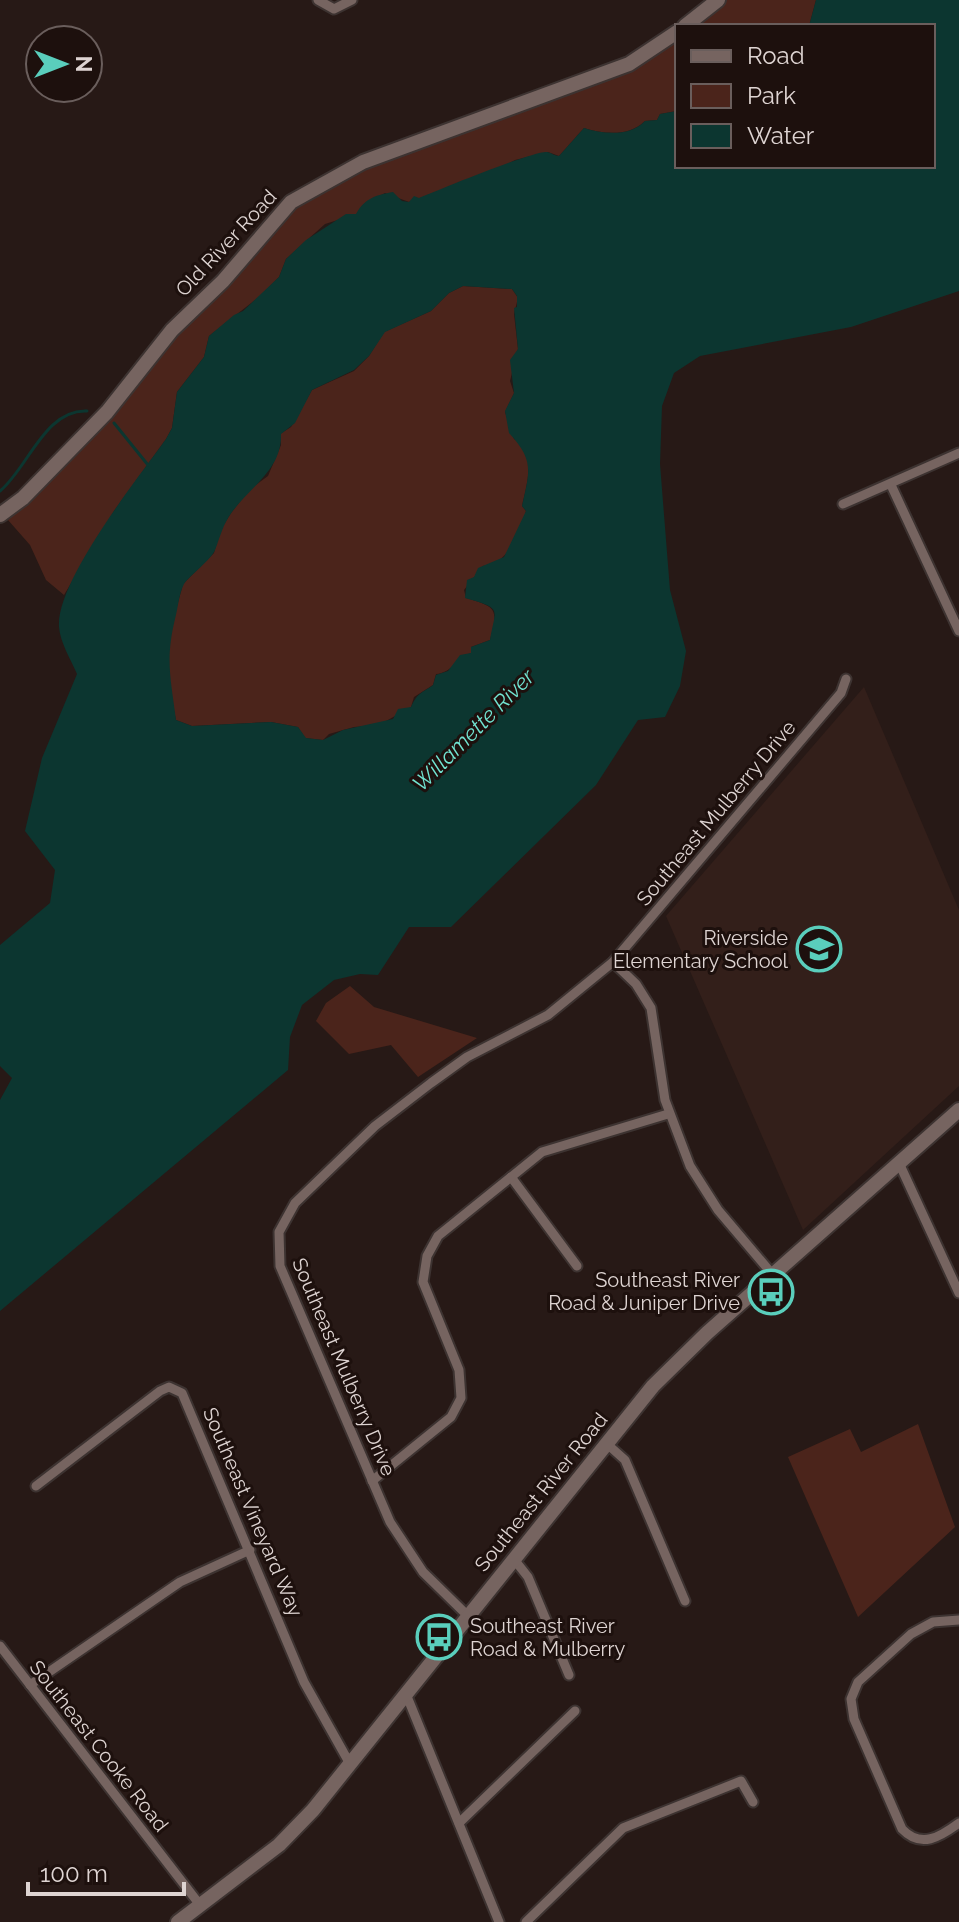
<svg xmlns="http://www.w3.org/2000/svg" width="959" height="1922" viewBox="0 0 959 1922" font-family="Raleway,sans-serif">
<rect width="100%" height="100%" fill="#271916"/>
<path fill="#331f1a" d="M 864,687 L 959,910 L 959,1086 L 803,1230 L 666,916 Z"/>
<g fill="#4b241b">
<path d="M 726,0 L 816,0 L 809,26 L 691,26 Z"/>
<path d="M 677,35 L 677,111 L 660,114 L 657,120 L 645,121 C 629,137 603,134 584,128 L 559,156 L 548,152 L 515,160 L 491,173 L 409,202 L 385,193 L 363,205 L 357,214 L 325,224 L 286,259 L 279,277 L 259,297 L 209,336 L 204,357 L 177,392 L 172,428 L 166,439 L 114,511 L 64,595 L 46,580 L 30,545 L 8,520 L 36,496 L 121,405 L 192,317 L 297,204 L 360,168 L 475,126 Z"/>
<path d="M 463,286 L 512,289 L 518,298 L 514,314 L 518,349 L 510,381 L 514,393 L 505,412 L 514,439 C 537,452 527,484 522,506 L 526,511 C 519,533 509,564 483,566 L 464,590 L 466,598 C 498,607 498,610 490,640 L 471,647 L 471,653 C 456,658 452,673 436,674 L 433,685 L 414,697 L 411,707 L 379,725 L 354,727 L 329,734 L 323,740 L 305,738 L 298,727 L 271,722 L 192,726 L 176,720 L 169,687 L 169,636 L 183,584 L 214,553 L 220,531 L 231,513 L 249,490 L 268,476 L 281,445 L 280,434 L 291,427 L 312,390 L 354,371 L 369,356 L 384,332 L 431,311 L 449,293 Z"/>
<path d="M 350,986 L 374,1007 L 477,1038 L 418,1077 L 391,1045 L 349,1054 L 316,1021 L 326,1003 Z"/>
<path d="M 918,1424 L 955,1527 L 858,1617 L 788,1457 L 850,1429 L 861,1452 Z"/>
</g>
<path fill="#0c3630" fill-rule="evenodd" d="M 816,0 L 959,0 L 959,291 L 851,327 L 700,356 L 674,373 L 662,406 L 660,464 L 670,590 L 686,651 L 680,686 L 665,717 L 638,720 L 596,785 L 451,927 L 409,927 L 378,975 L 360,974 L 334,980 L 302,1005 L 290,1037 L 288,1070 L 0,1311 L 0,1100 L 12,1078 L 0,1066 L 0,945 L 50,903 L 55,870 L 25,831 L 42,758 L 77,674 C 71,660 60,642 59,627 C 56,581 138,478 166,439 L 172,428 L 177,392 L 204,357 L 209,336 L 234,315 L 243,311 L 279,277 L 286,259 L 306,240 L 346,214 L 356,214 C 365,198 376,195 393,192 L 402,201 L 409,202 L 414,196 L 419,198 C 434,192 535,150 547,152 C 552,153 555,156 559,156 L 584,128 C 603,134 630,137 645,121 L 657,120 L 660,114 L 677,111 L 677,166 L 933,166 L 933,26 L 809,26 ZM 463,286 L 512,289 L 517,296 L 517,307 L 514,308 L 518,349 L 510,360 L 514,393 L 505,411 L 509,433 C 534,460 530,470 522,506 L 526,511 L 504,557 L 478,568 L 474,577 L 467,580 L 465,598 C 504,609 495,608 490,640 L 471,647 L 471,653 L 460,655 L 448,671 L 436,675 L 433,685 C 422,693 418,692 411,707 L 398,709 L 393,719 L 343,730 L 323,740 L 306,738 L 298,727 L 271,722 L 192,726 L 176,720 C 171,680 165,660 175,619 C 178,608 179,593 184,584 C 190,575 211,560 215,550 C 220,537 223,524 232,512 C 251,486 282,469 281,434 L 295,423 L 312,390 L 354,370 L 369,356 L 385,332 L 431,311 L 449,293 Z"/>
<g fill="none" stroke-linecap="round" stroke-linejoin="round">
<g stroke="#0c3630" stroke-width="3">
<path d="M 114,423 L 148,465"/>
<path d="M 0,491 C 28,468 45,409 87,411"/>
</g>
<g stroke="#3d3331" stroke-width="13">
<g id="street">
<path d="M 318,0 L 334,9 L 352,0"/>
<path d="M 891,485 L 959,631"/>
<path d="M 843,504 L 959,453"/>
<path d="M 613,962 L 636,984 L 651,1008 L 665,1100 L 690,1166 L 718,1210 L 773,1275"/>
<path d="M 899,1163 L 959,1293"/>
<path d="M 511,1177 L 577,1266"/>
<path d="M 606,1443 L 625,1460 L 685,1601"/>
<path d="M 372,1481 L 451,1417 L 461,1398 L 459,1370 L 423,1282 L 427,1256 L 438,1236 L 542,1152 L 668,1114"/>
<path d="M 36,1486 L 160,1391 L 169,1387 L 182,1393 L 304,1682 L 350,1764"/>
<path d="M 513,1558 L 528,1577 L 569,1675"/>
<path d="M 468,1616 L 423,1572 L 390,1522 L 280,1266 L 279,1232 L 295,1203 L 375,1126 L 431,1083 L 467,1057 L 548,1015 L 613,962 L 841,693 L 846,679"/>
<path d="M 959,1620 L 933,1622 L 911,1634 L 858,1682 L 851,1699 L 854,1719 L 902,1829 C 921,1849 940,1837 959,1823"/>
<path d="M 0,1646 L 200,1905"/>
<path d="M 30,1685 L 180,1582 L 250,1550"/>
<path d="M 406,1694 L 499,1922"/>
<path d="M 459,1823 L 575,1711"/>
<path d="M 526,1922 L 623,1828 L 741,1781 L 753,1802"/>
</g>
</g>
<g stroke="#3d3331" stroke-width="18">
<g id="secondary">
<path d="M 685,26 L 718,0"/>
<path d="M 0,515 L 23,498 L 107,412 L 172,330 L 223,281 L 291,202 L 363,162 L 629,64 L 677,32"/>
<path d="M 178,1922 L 279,1845 L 313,1810 L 653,1386 L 707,1333 L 959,1110"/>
</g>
</g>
<use href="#street" stroke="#766460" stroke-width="9"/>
<use href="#secondary" stroke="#766460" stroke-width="14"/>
</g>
<defs>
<g id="school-ring" transform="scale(2.3)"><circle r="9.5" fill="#1d100d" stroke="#5acebc" stroke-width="1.5"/><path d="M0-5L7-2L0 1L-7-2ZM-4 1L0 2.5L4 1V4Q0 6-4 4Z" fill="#5acebc"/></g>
<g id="bus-ring" transform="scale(2.3)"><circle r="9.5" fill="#1d100d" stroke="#5acebc" stroke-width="1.5"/><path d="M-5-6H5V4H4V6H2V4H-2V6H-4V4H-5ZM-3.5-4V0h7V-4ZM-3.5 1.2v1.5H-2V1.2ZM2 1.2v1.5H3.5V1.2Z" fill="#5acebc"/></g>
</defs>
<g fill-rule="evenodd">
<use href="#school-ring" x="819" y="949"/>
<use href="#bus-ring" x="771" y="1292"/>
<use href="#bus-ring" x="439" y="1637"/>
</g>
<g text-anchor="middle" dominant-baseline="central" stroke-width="6" stroke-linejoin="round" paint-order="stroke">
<g font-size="20" fill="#ded4d2" stroke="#1d100d">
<text transform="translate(226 243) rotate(-47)">Old River Road</text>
<text transform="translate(716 813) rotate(-50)">Southeast Mulberry Drive</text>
<text transform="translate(344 1367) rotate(67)">Southeast Mulberry Drive</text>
<text transform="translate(541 1492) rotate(-51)">Southeast River Road</text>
<text transform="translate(253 1512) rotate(67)">Southeast Vineyard Way</text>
<text transform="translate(99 1746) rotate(52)">Southeast Cooke Road</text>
</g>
<g font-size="20" fill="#ded4d2" stroke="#1d100d" text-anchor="end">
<text x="788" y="938">Riverside<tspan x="788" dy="23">Elementary School</tspan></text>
<text x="740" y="1280">Southeast River<tspan x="740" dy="23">Road &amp; Juniper Drive</tspan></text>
<text x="470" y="1626" text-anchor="start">Southeast River<tspan x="470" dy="23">Road &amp; Mulberry</tspan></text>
</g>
<g font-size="22" font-style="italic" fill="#71e3d1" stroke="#1d100d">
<text transform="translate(473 730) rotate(-45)">Willamette River</text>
</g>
</g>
<rect x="675" y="24" width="260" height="144" fill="#1d100d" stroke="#6a5e5c" stroke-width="2"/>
<rect x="691" y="50" width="40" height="12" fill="#766460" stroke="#6a5e5c" stroke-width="2"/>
<text x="747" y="64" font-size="24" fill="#ded4d2">Road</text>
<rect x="691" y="84" width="40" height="24" fill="#4b241b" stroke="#6a5e5c" stroke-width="2"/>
<text x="747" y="104" font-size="24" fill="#ded4d2">Park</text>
<rect x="691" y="124" width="40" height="24" fill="#0c3630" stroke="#6a5e5c" stroke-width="2"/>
<text x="747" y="144" font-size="24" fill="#ded4d2">Water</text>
<g transform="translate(64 64) rotate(90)"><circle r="38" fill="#1d100d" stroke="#6a5e5c" stroke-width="2"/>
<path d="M0-6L14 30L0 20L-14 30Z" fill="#5acebc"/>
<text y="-12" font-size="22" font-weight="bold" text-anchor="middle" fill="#ded4d2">N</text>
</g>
<path d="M28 1882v12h156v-12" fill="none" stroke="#ded4d2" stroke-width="4"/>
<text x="40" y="1882" font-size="24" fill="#ded4d2" stroke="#1d100d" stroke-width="6" paint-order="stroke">100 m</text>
</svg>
